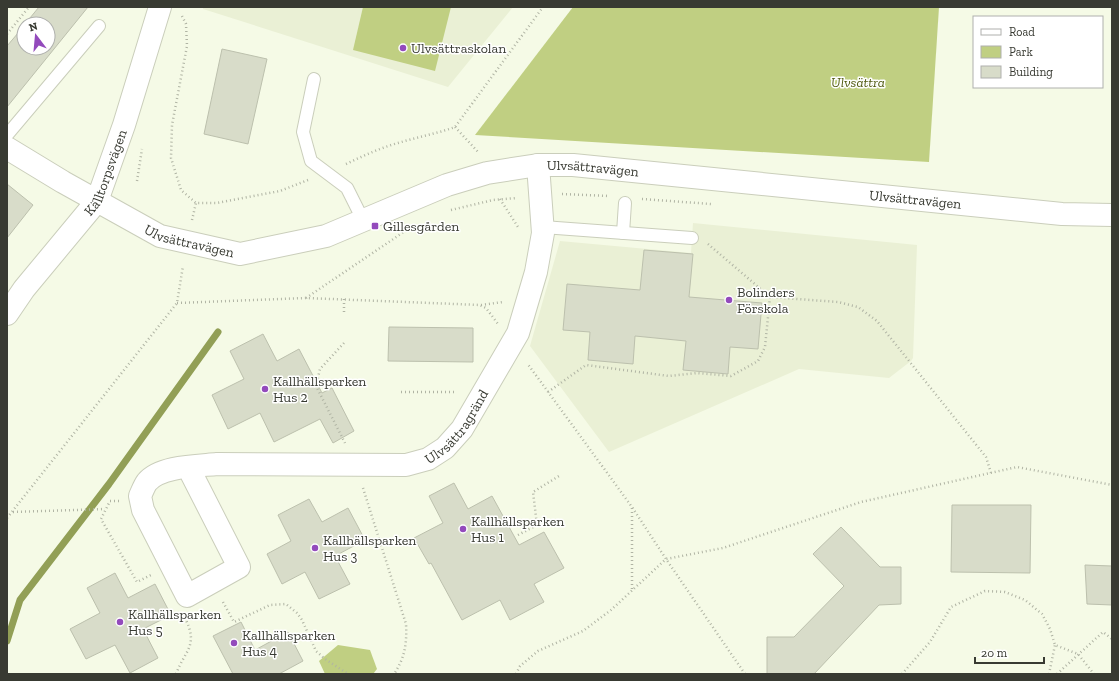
<svg xmlns="http://www.w3.org/2000/svg" width="1119" height="681" viewBox="0 0 1119 681" font-family="'Zilla Slab',serif">
<rect width="100%" height="100%" fill="#f5fae6"/>
<g fill="#eaf0d5">
<path d="M 203,7 L 513,7 L 448,87 L 203,9 Z"/>
<path d="M 693,223 L 917,245 L 913,358 L 911,361 L 889,378 L 799,369 L 609,452 L 530,346 L 560,241 L 691,253 Z"/>
</g>
<g fill="#c0cf82">
<path d="M 363,7 L 451,7 L 435,71 L 353,50 Z"/>
<path d="M 573,7 L 939,7 L 929,162 L 475,135 Z"/>
<path d="M 338,645 L 370,650 L 377,669 L 373,674 L 325,674 L 319,661 Z"/>
</g>
<g fill="none" stroke-linecap="round" stroke-linejoin="round">
<path stroke="#929f56" stroke-width="7" d="M 7,641 L 20,600 L 109,484 L 218,332"/>
</g>
<g fill="#d8dcc9" stroke="#bcc0ad">
<path d="M 39,7 L 88,7 L 7,107 L 7,46 L 24,26 L 24,48 L 48,48 L 48,24 L 25,24 Z"/>
<path d="M 222,49 L 267,59 L 248,144 L 204,134 Z"/>
<path d="M 7,184 L 33,205 L 7,238 Z"/>
<path d="M 644,250 L 693,254 L 689,297 L 762,303 L 758,349 L 730,347 L 728,374 L 683,370 L 686,341 L 635,336 L 633,364 L 588,360 L 590,332 L 563,330 L 567,284 L 640,290 Z"/>
<path d="M 389,327 L 473,328 L 473,362 L 388,361 Z"/>
<path d="M 263,334 L 277,361 L 299,349 L 322,393 L 332,388 L 354,431 L 333,443 L 320,419 L 274,442 L 260,413 L 228,429 L 212,395 L 244,379 L 230,351 Z"/>
<path d="M 454,483 L 468,509 L 492,496 L 519,545 L 544,532 L 564,568 L 534,584 L 544,602 L 510,620 L 500,600 L 462,620 L 431,563 L 429,564 L 414,538 L 443,523 L 429,496 Z"/>
<path d="M 309,499 L 322,522 L 348,508 L 365,540 L 335,556 L 350,584 L 319,599 L 305,572 L 282,584 L 267,554 L 291,541 L 278,515 Z"/>
<path d="M 952,505 L 1031,505 L 1030,573 L 951,572 Z"/>
<path d="M 841,527 L 880,567 L 901,567 L 901,604 L 879,605 L 814,674 L 767,674 L 767,637 L 794,637 L 844,586 L 813,554 Z"/>
<path d="M 1085,565 L 1112,566 L 1112,605 L 1087,604 Z"/>
<path d="M 115,573 L 128,598 L 155,584 L 171,615 L 143,629 L 158,658 L 130,673 L 115,645 L 86,659 L 70,629 L 100,613 L 87,588 Z"/>
<path d="M 241,622 L 255,650 L 288,632 L 303,661 L 279,674 L 233,674 L 213,636 Z"/>
</g>
<g fill="none" stroke-linecap="round" stroke-linejoin="round">
<g stroke="#cacebb" stroke-width="14">
<g id="service">
<path d="M 314,79 L 303,132 L 311,161 L 347,188 L 363,220"/>
<path d="M 7,135 L 99,26"/>
<path d="M 543,227 L 692,238"/>
<path d="M 623,233 L 625,203"/>
</g>
</g>
<g stroke="#cacebb" stroke-width="24">
<g id="minor">
<path id="s1" d="M 7,148 L 63,182 L 160,236 L 240,254 L 326,236 L 447,185 L 487,173 L 538,165 L 573,165 L 1062,214 L 1112,215"/>
<path id="s2" d="M 188,467 L 239,567 L 187,596 L 143,510 L 140,496 C 142,492 144,486 147,482 C 160,466 197,466 217,464 L 406,465 L 428,459 L 445,448 L 462,429 L 518,333 L 536,272 L 543,233 L 538,165"/>
</g>
</g>
<g stroke="#cacebb" stroke-width="24">
<g id="tertiary">
<path id="s3" d="M 7,314 L 24,289 L 97,201 L 124,125 L 160,7"/>
</g>
</g>
<g stroke="#b0b4a4" stroke-width="2.5" stroke-dasharray="1 3" stroke-linecap="butt">
<path d="M 182,16 L 186,24 L 187,46 L 172,125 L 171,158 L 181,190 L 196,203 L 217,203 L 280,191 L 308,180"/>
<path d="M 7,34 L 29,7"/>
<path d="M 455,127 L 479,153"/>
<path d="M 346,164 C 363,156 380,148 398,143 C 417,137 436,134 455,127 L 543,7"/>
<path d="M 137,181 L 142,149"/>
<path d="M 562,194 L 609,196"/>
<path d="M 500,199 L 518,227"/>
<path d="M 642,199 L 711,204"/>
<path d="M 451,210 L 493,200 L 517,198"/>
<path d="M 192,220 L 196,203"/>
<path d="M 708,244 L 770,297 L 838,302 L 858,307 L 877,321 L 986,457 L 991,473"/>
<path d="M 306,298 L 414,225"/>
<path d="M 344,299 L 344,312"/>
<path d="M 177,303 L 306,298 L 480,305 L 486,308 L 498,324"/>
<path d="M 481,305 L 503,302"/>
<path d="M 344,343 L 320,369 L 316,386 L 345,443"/>
<path d="M 401,392 L 457,392"/>
<path d="M 548,392 L 586,365 L 669,376 L 697,373 L 731,376 L 758,361 L 765,347 L 770,297"/>
<path d="M 363,488 L 406,624 C 407,643 405,658 394,674"/>
<path d="M 119,501 L 110,501 L 101,519 L 137,582 L 151,575"/>
<path d="M 13,512 L 105,509"/>
<path d="M 7,518 L 177,303 L 183,266"/>
<path d="M 518,535 L 537,525 L 533,492 L 559,476"/>
<path d="M 632,589 L 632,508"/>
<path d="M 223,602 L 234,622 L 270,605 L 286,604 L 297,613 L 302,620 L 316,651 L 325,659 L 348,674"/>
<path d="M 176,674 C 185,650 199,646 185,618"/>
<path d="M 516,674 L 520,666 L 538,651 L 583,631 L 611,610 L 666,559 L 632,507 L 527,363"/>
<path d="M 745,674 L 666,559 L 723,548 L 861,502 L 1017,467 L 1112,485"/>
<path d="M 902,674 L 930,642 L 951,607 L 985,591 L 1005,592 L 1025,600 L 1042,614 L 1050,629 L 1055,645 L 1078,654 L 1094,674"/>
<path d="M 1049,674 L 1055,645"/>
<path d="M 1057,674 L 1103,632 L 1112,639"/>
</g>
<use href="#service" stroke="#fff" stroke-width="12"/>
<use href="#minor" stroke="#fff" stroke-width="22"/>
<use href="#tertiary" stroke="#fff" stroke-width="22"/>
</g>
<g fill="#934abc" stroke="#fff" stroke-width="1.5">
<circle cx="403" cy="48" r="4"/>
<rect x="371" y="222" width="8" height="8" rx="2"/>
<circle cx="729" cy="300" r="4"/>
<circle cx="265" cy="389" r="4"/>
<circle cx="463" cy="529" r="4"/>
<circle cx="315" cy="548" r="4"/>
<circle cx="120" cy="622" r="4"/>
<circle cx="234" cy="643" r="4"/>
</g>
<g text-anchor="middle" dominant-baseline="central" stroke-width="3" stroke-linejoin="round" paint-order="stroke">
<g font-size="14" fill="#383a32" stroke="#fff" text-anchor="start">
<text x="411" y="48">Ulvsättraskolan</text>
<text x="383" y="226">Gillesgården</text>
<text x="737" y="292">Bolinders<tspan x="737" dy="16">Förskola</tspan></text>
<text x="273" y="381">Kallhällsparken<tspan x="273" dy="16">Hus 2</tspan></text>
<text x="471" y="521">Kallhällsparken<tspan x="471" dy="16">Hus 1</tspan></text>
<text x="323" y="540">Kallhällsparken<tspan x="323" dy="16">Hus 3</tspan></text>
<text x="128" y="614">Kallhällsparken<tspan x="128" dy="16">Hus 5</tspan></text>
<text x="242" y="635">Kallhällsparken<tspan x="242" dy="16">Hus 4</tspan></text>
</g>
<g font-size="14" font-style="italic" fill="#515b11" stroke="#fff">
<text x="858" y="82">Ulvsättra</text>
</g>
<g font-size="14" fill="#383a32" stroke="#fff">
<text stroke="none"><textPath href="#s1" startOffset="626">Ulvsättravägen</textPath></text>
<text stroke="none"><textPath href="#s3" startOffset="174">Källtorpsvägen</textPath></text>
<text stroke="none"><textPath href="#s1" startOffset="950">Ulvsättravägen</textPath></text>
<text stroke="none"><textPath href="#s1" startOffset="206">Ulvsättravägen</textPath></text>
<text stroke="none"><textPath href="#s2" startOffset="628">Ulvsättragränd</textPath></text>
</g>
</g>
<rect width="1119" height="681" fill="none" stroke="#383a32" stroke-width="16"/>
<rect x="973" y="16" width="130" height="72" fill="#ffffff" stroke="#afb0ad"/>
<rect x="981" y="29" width="20" height="6" fill="#ffffff" stroke="#afb0ad"/>
<text x="1009" y="36" font-size="12" fill="#383a32">Road</text>
<rect x="981" y="46" width="20" height="12" fill="#c0cf82" stroke="#afb0ad"/>
<text x="1009" y="56" font-size="12" fill="#383a32">Park</text>
<rect x="981" y="66" width="20" height="12" fill="#d8dcc9" stroke="#afb0ad"/>
<text x="1009" y="76" font-size="12" fill="#383a32">Building</text>
<g transform="translate(36 36) rotate(344)"><circle r="19" fill="#ffffff" stroke="#afb0ad"/>
<path d="M0-3L7 15L0 10L-7 15Z" fill="#934abc"/>
<text y="-6" font-size="11" font-weight="bold" text-anchor="middle" fill="#383a32">N</text>
</g>
<path d="M975 657v6h69v-6" fill="none" stroke="#383a32" stroke-width="2"/>
<text x="981" y="657" font-size="12" fill="#383a32" stroke="#ffffff" stroke-width="3" paint-order="stroke">20 m</text>
</svg>
